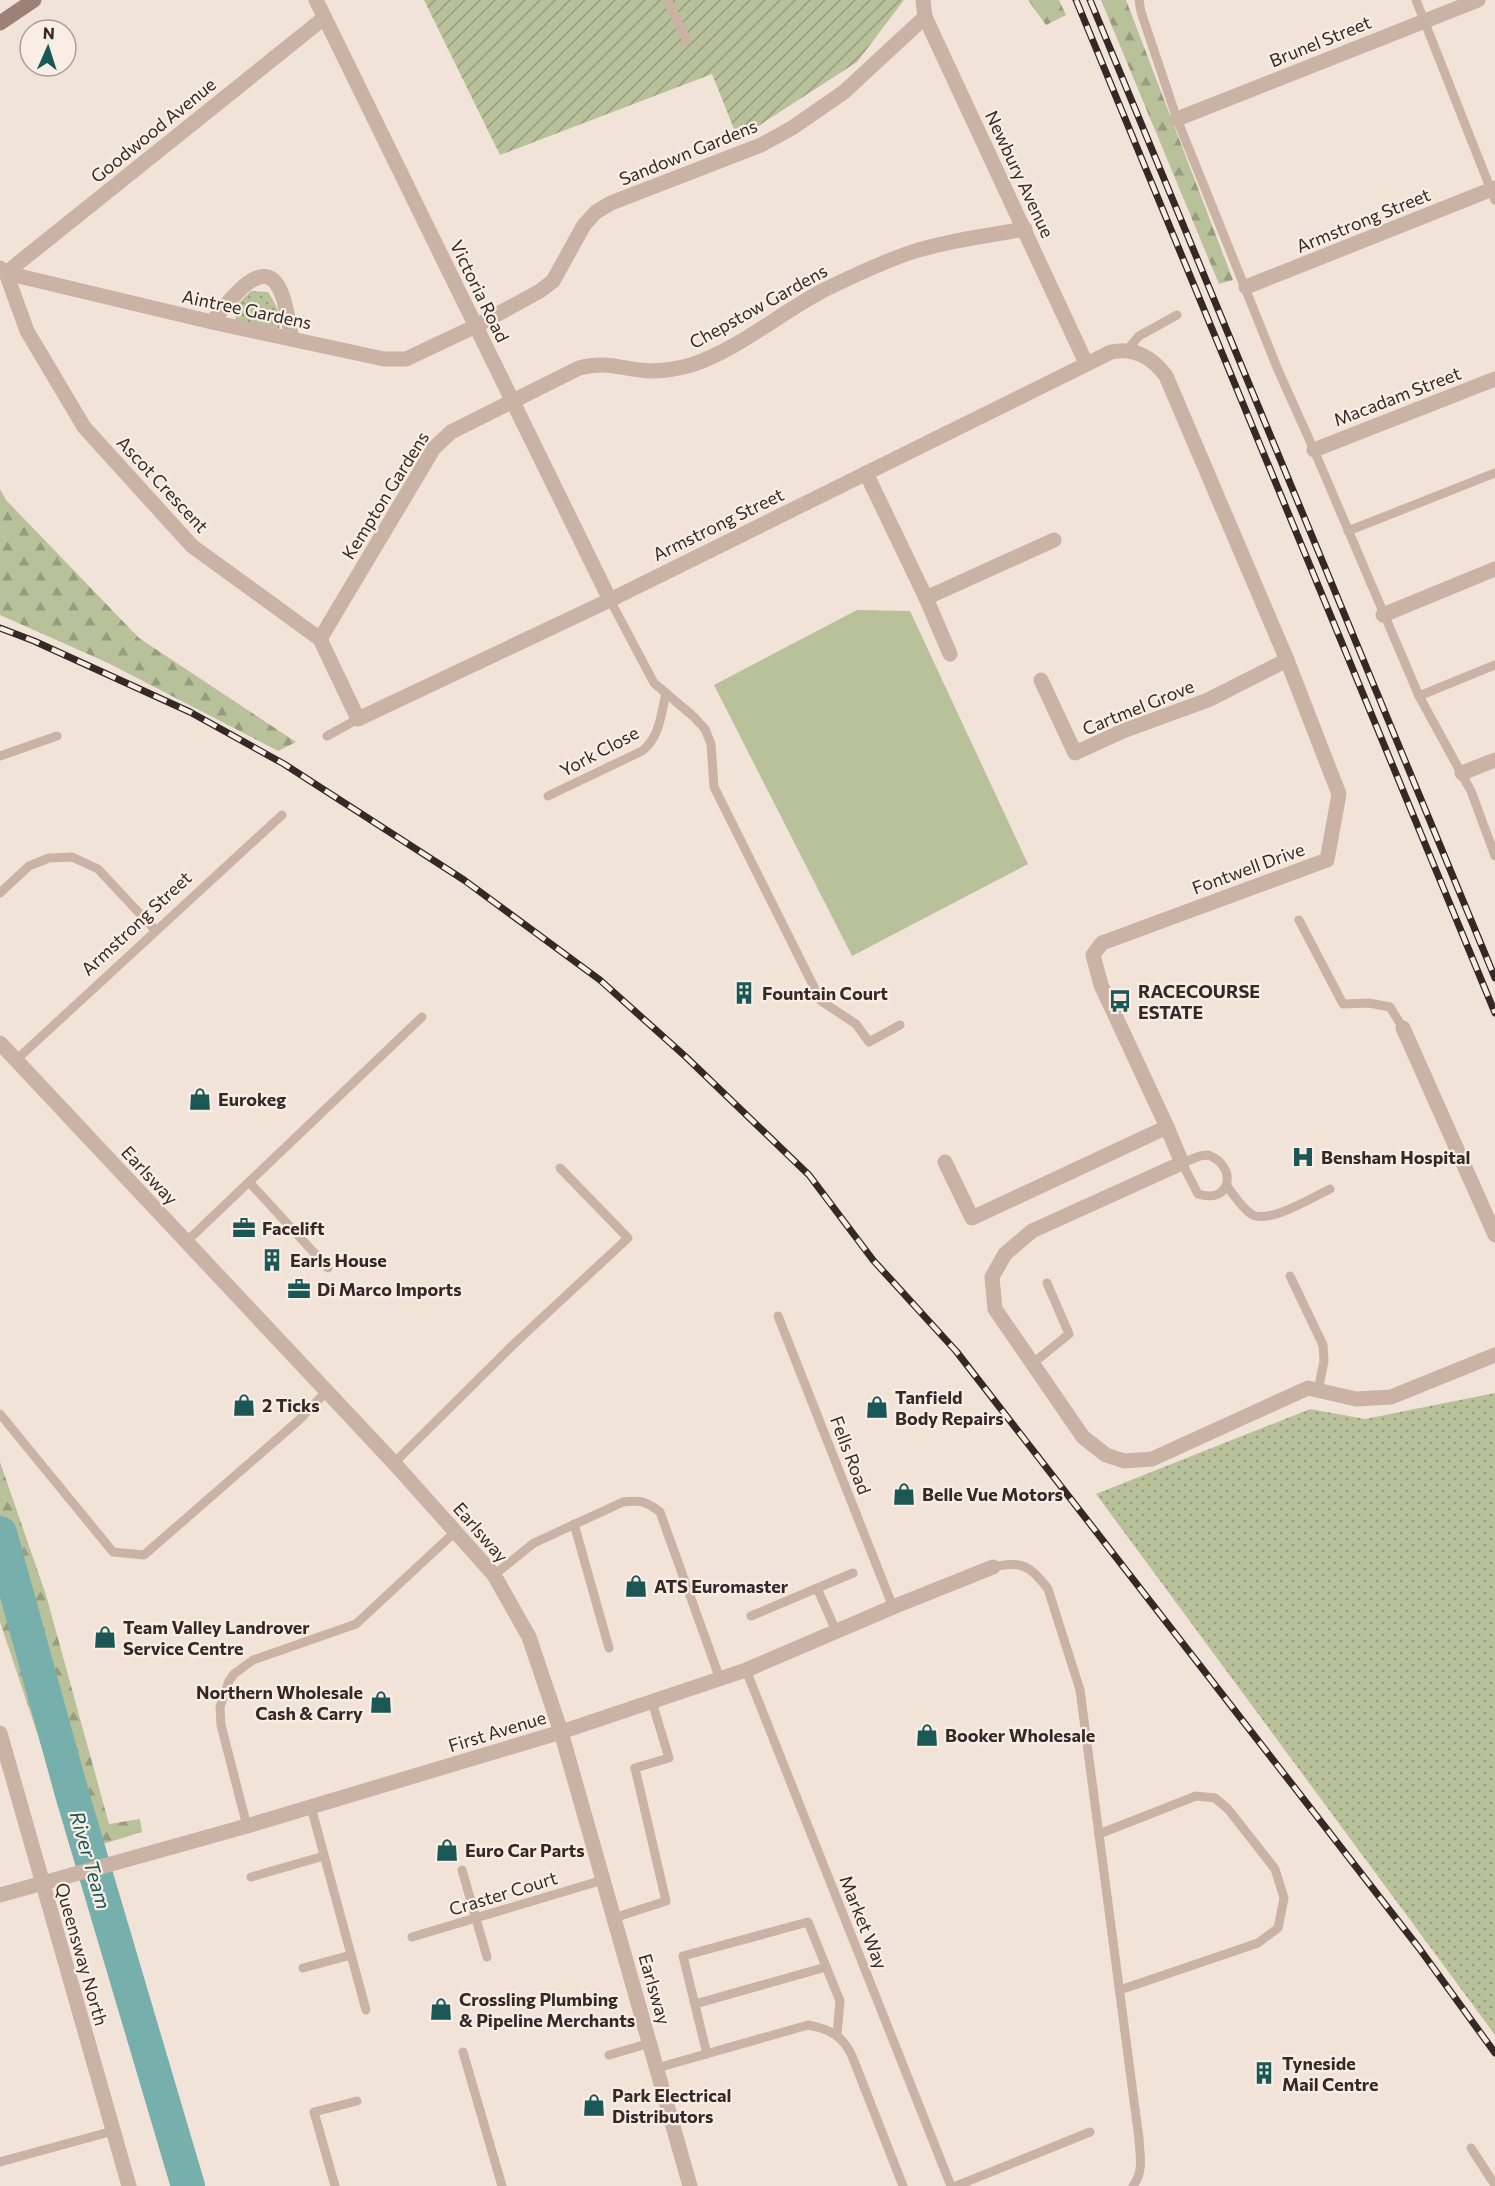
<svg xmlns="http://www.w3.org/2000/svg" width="1495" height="2186" viewBox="0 0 1495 2186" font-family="Commissioner,sans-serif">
<defs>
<pattern id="grass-dots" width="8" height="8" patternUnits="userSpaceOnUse" patternTransform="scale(1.5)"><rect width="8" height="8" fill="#b8c199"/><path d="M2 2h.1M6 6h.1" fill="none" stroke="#969d7d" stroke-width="1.8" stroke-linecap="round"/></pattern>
<pattern id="forest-firs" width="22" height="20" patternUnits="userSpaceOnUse" patternTransform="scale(1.5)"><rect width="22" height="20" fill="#b8c199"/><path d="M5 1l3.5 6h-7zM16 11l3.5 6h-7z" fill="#969d7d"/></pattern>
<pattern id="garden-furrows" width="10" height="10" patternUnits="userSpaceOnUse" patternTransform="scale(1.5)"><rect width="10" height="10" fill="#b8c199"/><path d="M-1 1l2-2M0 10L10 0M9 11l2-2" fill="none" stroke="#969d7d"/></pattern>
</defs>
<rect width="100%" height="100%" fill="#f2e3d9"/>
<g fill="url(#grass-dots)">
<path d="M 251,291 L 268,292 C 276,304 282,315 279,329 L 236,321 L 234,308 Z"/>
<path d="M 1495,1393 L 1495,2035 L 1096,1494 L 1310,1409 L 1365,1419 Z"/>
</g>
<g fill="url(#forest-firs)">
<path d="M 1028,0 L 1059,0 L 1066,15 L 1046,25 Z"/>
<path d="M 1101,0 L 1126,0 L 1233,280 L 1219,284 Z"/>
<path d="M 0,489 L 6,500 L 139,638 L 296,742 L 278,751 L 108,663 L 0,615 Z"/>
<path d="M 0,1462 L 46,1595 L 109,1824 L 140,1819 L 142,1832 L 77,1852 L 0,1622 Z"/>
</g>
<path fill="url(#garden-furrows)" d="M 424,0 L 904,0 L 857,62 L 738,139 L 712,74 L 500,155 Z"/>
<path fill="#b8c199" d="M 857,610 L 910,611 L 1028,864 L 852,956 L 714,685 Z"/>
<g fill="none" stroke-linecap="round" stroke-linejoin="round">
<path stroke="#77afac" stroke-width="34" d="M 0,1533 L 72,1794 L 188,2186"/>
<g stroke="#cab2a5" stroke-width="9">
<path d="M 667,0 L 687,41"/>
<path d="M 1139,0 L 1141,12 L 1177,119 L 1278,370 L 1314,450 L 1419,696 L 1471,791 L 1495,856"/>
<path d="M 1416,0 L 1495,200"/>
<path d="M 1127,350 L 1139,336 L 1177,315"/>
<path d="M 1348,531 L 1495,473"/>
<path d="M 610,600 L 654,683 L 694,717 L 705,729 L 711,744 L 714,787 L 821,1001 L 856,1024 L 869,1042 L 900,1025"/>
<path d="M 1419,696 L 1495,665"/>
<path d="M 327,736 L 358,719"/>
<path d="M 0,756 L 57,736"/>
<path d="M 548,796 L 642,751 C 660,737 661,714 666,693"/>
<path d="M 0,893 L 29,866 L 49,858 L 72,857 L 98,869 L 156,931"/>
<path d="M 1299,920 L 1343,1004 L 1369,1003 L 1390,1007 L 1403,1028"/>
<path d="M 16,1060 L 282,815"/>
<path d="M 1208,1155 C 1237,1165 1233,1205 1198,1194 L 1182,1163 L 1200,1156 Z"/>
<path d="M 249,1182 L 328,1268"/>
<path d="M 1226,1185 C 1234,1195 1241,1207 1251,1214 C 1268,1225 1313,1197 1330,1189"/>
<path d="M 186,1242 L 422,1017"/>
<path d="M 1290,1276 L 1323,1345 L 1324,1361 L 1318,1391"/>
<path d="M 778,1316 L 893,1607"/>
<path d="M 1032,1364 L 1069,1334 L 1047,1283"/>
<path d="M 0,1414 L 113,1552 L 144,1555 L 299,1420 L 327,1391"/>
<path d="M 394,1463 L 515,1343 L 628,1238 L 560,1168"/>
<path d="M 574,1524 L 609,1648"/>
<path d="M 993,1567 C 1021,1560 1031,1566 1048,1589 L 1080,1690 L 1139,2139 C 1140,2157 1144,2171 1133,2186"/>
<path d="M 494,1575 L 534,1543 L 623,1502 C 640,1500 646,1501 660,1512 L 720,1679"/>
<path d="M 817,1588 L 836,1631"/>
<path d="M 751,1616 L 853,1573"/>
<path d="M 746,1670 L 951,2186"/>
<path d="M 311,1807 L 366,2010"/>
<path d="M 247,1826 L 221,1725 L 220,1707 L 229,1681 L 234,1674 L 253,1660 L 356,1624 L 455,1532"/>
<path d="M 1099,1834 L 1196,1796 L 1215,1798 L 1228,1809 L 1275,1869 L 1284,1898 L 1278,1928 L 1258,1943 L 1120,1990"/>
<path d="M 462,1870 L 487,1957"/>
<path d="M 251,1877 L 324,1856"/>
<path d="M 614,1918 L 666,1901 L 635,1768 L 669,1758 L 652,1702"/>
<path d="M 412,1937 L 603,1880"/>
<path d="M 303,1968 L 351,1955"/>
<path d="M 695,2004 L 826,1967"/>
<path d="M 463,2052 L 502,2186"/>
<path d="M 707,2054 L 683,1956 L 808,1922 L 840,2001 L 837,2034"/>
<path d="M 609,2055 L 650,2043"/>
<path d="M 657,2068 L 808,2025 C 830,2029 843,2036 852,2056 L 903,2186"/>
<path d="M 1471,2148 L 1495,2185"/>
<path d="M 0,2162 L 113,2131"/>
<path d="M 335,2186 L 314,2112 L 357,2101"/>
<path d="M 956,2186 L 1090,2132"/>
</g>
<g stroke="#cab2a5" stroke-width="15">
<path d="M 316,0 L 610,600"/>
<path d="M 923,0 L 925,17 L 1086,363"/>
<path d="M 1177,119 L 1478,0"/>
<path d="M 0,268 L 6,273 L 27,331 L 84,427 L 192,546 L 320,639 L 358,719 L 610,600 L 1111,352 C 1134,347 1152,357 1166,376 L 1287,660 L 1339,794 L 1327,860 L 1102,943 L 1093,955 L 1101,985 L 1167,1127 L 972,1218 L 945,1162"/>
<path d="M 6,273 L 212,322 L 384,359 L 406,359 L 476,326 L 540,291 L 553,281 L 584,225 L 596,212 L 611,203 L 761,145 L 792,128 L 844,92 L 925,17"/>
<path d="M 6,273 L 324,18"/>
<path d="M 1246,287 L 1495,188"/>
<path d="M 212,322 C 224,308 261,253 279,288 C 287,302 288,323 292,339"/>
<path d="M 1314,450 L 1495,379"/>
<path d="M 866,473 L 926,598 L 950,654"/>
<path d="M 926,598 L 1054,540"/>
<path d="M 1383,615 L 1495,569"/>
<path d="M 320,639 L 434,448 L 451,432 L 579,368 C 609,360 622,370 650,371 C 664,371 677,369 691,365 C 738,350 781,312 826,289 C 853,276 880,263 909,253 C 946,241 986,236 1025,229"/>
<path d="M 1041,680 L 1075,753 L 1123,731 L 1208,700 L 1287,660"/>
<path d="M 1462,773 L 1495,760"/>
<path d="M 1403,1028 L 1495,1235"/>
<path d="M 0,1043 L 394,1463 L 494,1575 L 529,1637 L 561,1732 L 690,2186"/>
<path d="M 1167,1127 L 1182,1163 L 1032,1231 L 1005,1254 L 992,1277 L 995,1309 L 1083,1437 L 1106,1455 L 1124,1461 L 1152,1459 L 1308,1388 L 1356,1399 L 1391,1397 L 1495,1355"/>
<path d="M 0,1733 L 129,2186"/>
<path d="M 0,1895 L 247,1826 L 561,1732 L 746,1670 L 893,1607 L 993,1567"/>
</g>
<path stroke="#9d8076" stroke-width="15" d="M 0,23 L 34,0"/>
<g stroke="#352926" stroke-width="7">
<g id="rail">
<path d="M 1076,0 L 1495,1013"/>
<path d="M 1090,0 L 1495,978"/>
<path d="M 0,628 L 34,641 L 190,712 L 284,764 L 464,880 L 600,980 L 686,1057 L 809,1175 L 873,1260 L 956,1351 L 1419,1948 L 1495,2053"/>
</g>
</g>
<use href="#rail" stroke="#f9eee5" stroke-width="4.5" stroke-dasharray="14" stroke-linecap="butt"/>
</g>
<defs>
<g id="building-bare" transform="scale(1.8)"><path d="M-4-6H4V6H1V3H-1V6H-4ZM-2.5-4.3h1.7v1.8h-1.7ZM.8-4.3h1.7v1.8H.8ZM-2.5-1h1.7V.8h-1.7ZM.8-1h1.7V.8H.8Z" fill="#1b5755" stroke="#f9eee5" stroke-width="2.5" paint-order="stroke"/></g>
<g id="bus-bare" transform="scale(1.8)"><path d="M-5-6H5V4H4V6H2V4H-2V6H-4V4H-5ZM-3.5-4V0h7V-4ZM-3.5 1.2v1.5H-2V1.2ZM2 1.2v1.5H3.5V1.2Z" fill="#1b5755" stroke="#f9eee5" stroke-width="2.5" paint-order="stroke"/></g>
<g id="shop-bare" transform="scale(1.8)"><path d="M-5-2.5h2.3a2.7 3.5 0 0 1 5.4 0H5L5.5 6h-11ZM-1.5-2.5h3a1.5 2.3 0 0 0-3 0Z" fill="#1b5755" stroke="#f9eee5" stroke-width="2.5" paint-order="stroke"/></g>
<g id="hospital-bare" transform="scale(1.8)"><path d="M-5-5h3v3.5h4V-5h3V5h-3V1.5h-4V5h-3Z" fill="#1b5755" stroke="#f9eee5" stroke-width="2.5" paint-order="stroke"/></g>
<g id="office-bare" transform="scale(1.8)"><path d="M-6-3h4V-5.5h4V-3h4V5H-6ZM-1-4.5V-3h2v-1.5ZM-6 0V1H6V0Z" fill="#1b5755" stroke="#f9eee5" stroke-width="2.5" paint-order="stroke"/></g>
</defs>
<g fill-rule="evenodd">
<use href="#building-bare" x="744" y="993"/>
<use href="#bus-bare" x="1120" y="1001"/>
<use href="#shop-bare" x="200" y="1099"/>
<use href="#hospital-bare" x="1303" y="1157"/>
<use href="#office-bare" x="244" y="1228"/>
<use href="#building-bare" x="272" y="1260"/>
<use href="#office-bare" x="299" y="1289"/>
<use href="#shop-bare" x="244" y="1405"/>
<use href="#shop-bare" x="877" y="1407"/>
<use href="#shop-bare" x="904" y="1494"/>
<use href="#shop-bare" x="636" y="1586"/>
<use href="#shop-bare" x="105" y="1637"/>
<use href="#shop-bare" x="381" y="1702"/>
<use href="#shop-bare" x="927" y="1735"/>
<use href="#shop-bare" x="447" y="1850"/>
<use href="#shop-bare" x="441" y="2009"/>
<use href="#building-bare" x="1264" y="2073"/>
<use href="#shop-bare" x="594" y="2105"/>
</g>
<g text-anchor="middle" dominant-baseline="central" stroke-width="4.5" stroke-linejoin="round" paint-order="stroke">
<g font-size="18" fill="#352926" stroke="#f9eee5">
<text transform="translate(1320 41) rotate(-22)">Brunel Street</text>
<text transform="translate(153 130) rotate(-39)">Goodwood Avenue</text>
<text transform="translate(688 152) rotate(-22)">Sandown Gardens</text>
<text transform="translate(1020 174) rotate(65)">Newbury Avenue</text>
<text transform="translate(1363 220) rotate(-22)">Armstrong Street</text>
<text transform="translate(480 291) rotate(64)">Victoria Road</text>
<text transform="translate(758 306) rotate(-29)">Chepstow Gardens</text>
<text transform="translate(247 309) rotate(12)">Aintree Gardens</text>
<text transform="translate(1397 396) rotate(-21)">Macadam Street</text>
<text transform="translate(163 484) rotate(47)">Ascot Crescent</text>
<text transform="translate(385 495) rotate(-58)">Kempton Gardens</text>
<text transform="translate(718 524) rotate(-26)">Armstrong Street</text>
<text transform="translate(1138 707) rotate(-22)">Cartmel Grove</text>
<text transform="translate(599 751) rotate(-28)">York Close</text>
<text transform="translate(1248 868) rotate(-20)">Fontwell Drive</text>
<text transform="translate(136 923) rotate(-43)">Armstrong Street</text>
<text transform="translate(150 1175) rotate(47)">Earlsway</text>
<text transform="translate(851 1455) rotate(69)">Fells Road</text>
<text transform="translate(481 1532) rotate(49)">Earlsway</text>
<text transform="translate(497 1731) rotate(-17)">First Avenue</text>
<text transform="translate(503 1893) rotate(-17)">Craster Court</text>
<text transform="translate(864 1922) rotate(68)">Market Way</text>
<text transform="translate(82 1954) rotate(74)">Queensway North</text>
<text transform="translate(655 1989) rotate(74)">Earlsway</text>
</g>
<g font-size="18" font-weight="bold" fill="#352926" stroke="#f9eee5" text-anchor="start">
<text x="1138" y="991">RACECOURSE<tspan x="1138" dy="21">ESTATE</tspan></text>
<text x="762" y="993">Fountain Court</text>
<text x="218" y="1099">Eurokeg</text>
<text x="1321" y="1157">Bensham Hospital</text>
<text x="262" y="1228">Facelift</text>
<text x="290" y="1260">Earls House</text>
<text x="317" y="1289">Di Marco Imports</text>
<text x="895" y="1397">Tanfield<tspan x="895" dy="21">Body Repairs</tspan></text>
<text x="262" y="1405">2 Ticks</text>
<text x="922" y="1494">Belle Vue Motors</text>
<text x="654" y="1586">ATS Euromaster</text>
<text x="123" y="1627">Team Valley Landrover<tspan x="123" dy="21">Service Centre</tspan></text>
<text x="363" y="1692" text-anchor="end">Northern Wholesale<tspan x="363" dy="21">Cash &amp; Carry</tspan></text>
<text x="945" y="1735">Booker Wholesale</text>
<text x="465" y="1850">Euro Car Parts</text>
<text x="459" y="1999">Crossling Plumbing<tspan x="459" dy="21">&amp; Pipeline Merchants</tspan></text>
<text x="1282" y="2063">Tyneside<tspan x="1282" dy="21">Mail Centre</tspan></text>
<text x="612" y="2095">Park Electrical<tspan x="612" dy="21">Distributors</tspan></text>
</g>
<g font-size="20" font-style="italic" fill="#1b5755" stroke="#f9eee5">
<text transform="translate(91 1860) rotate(74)">River Team</text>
</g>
</g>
<g transform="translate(48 48) rotate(3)"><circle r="28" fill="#f9eee5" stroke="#ab9f99" stroke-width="1.5"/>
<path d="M0-4.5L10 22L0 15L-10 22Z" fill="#1b5755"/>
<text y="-9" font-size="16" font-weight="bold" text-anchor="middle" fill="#352926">N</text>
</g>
</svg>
